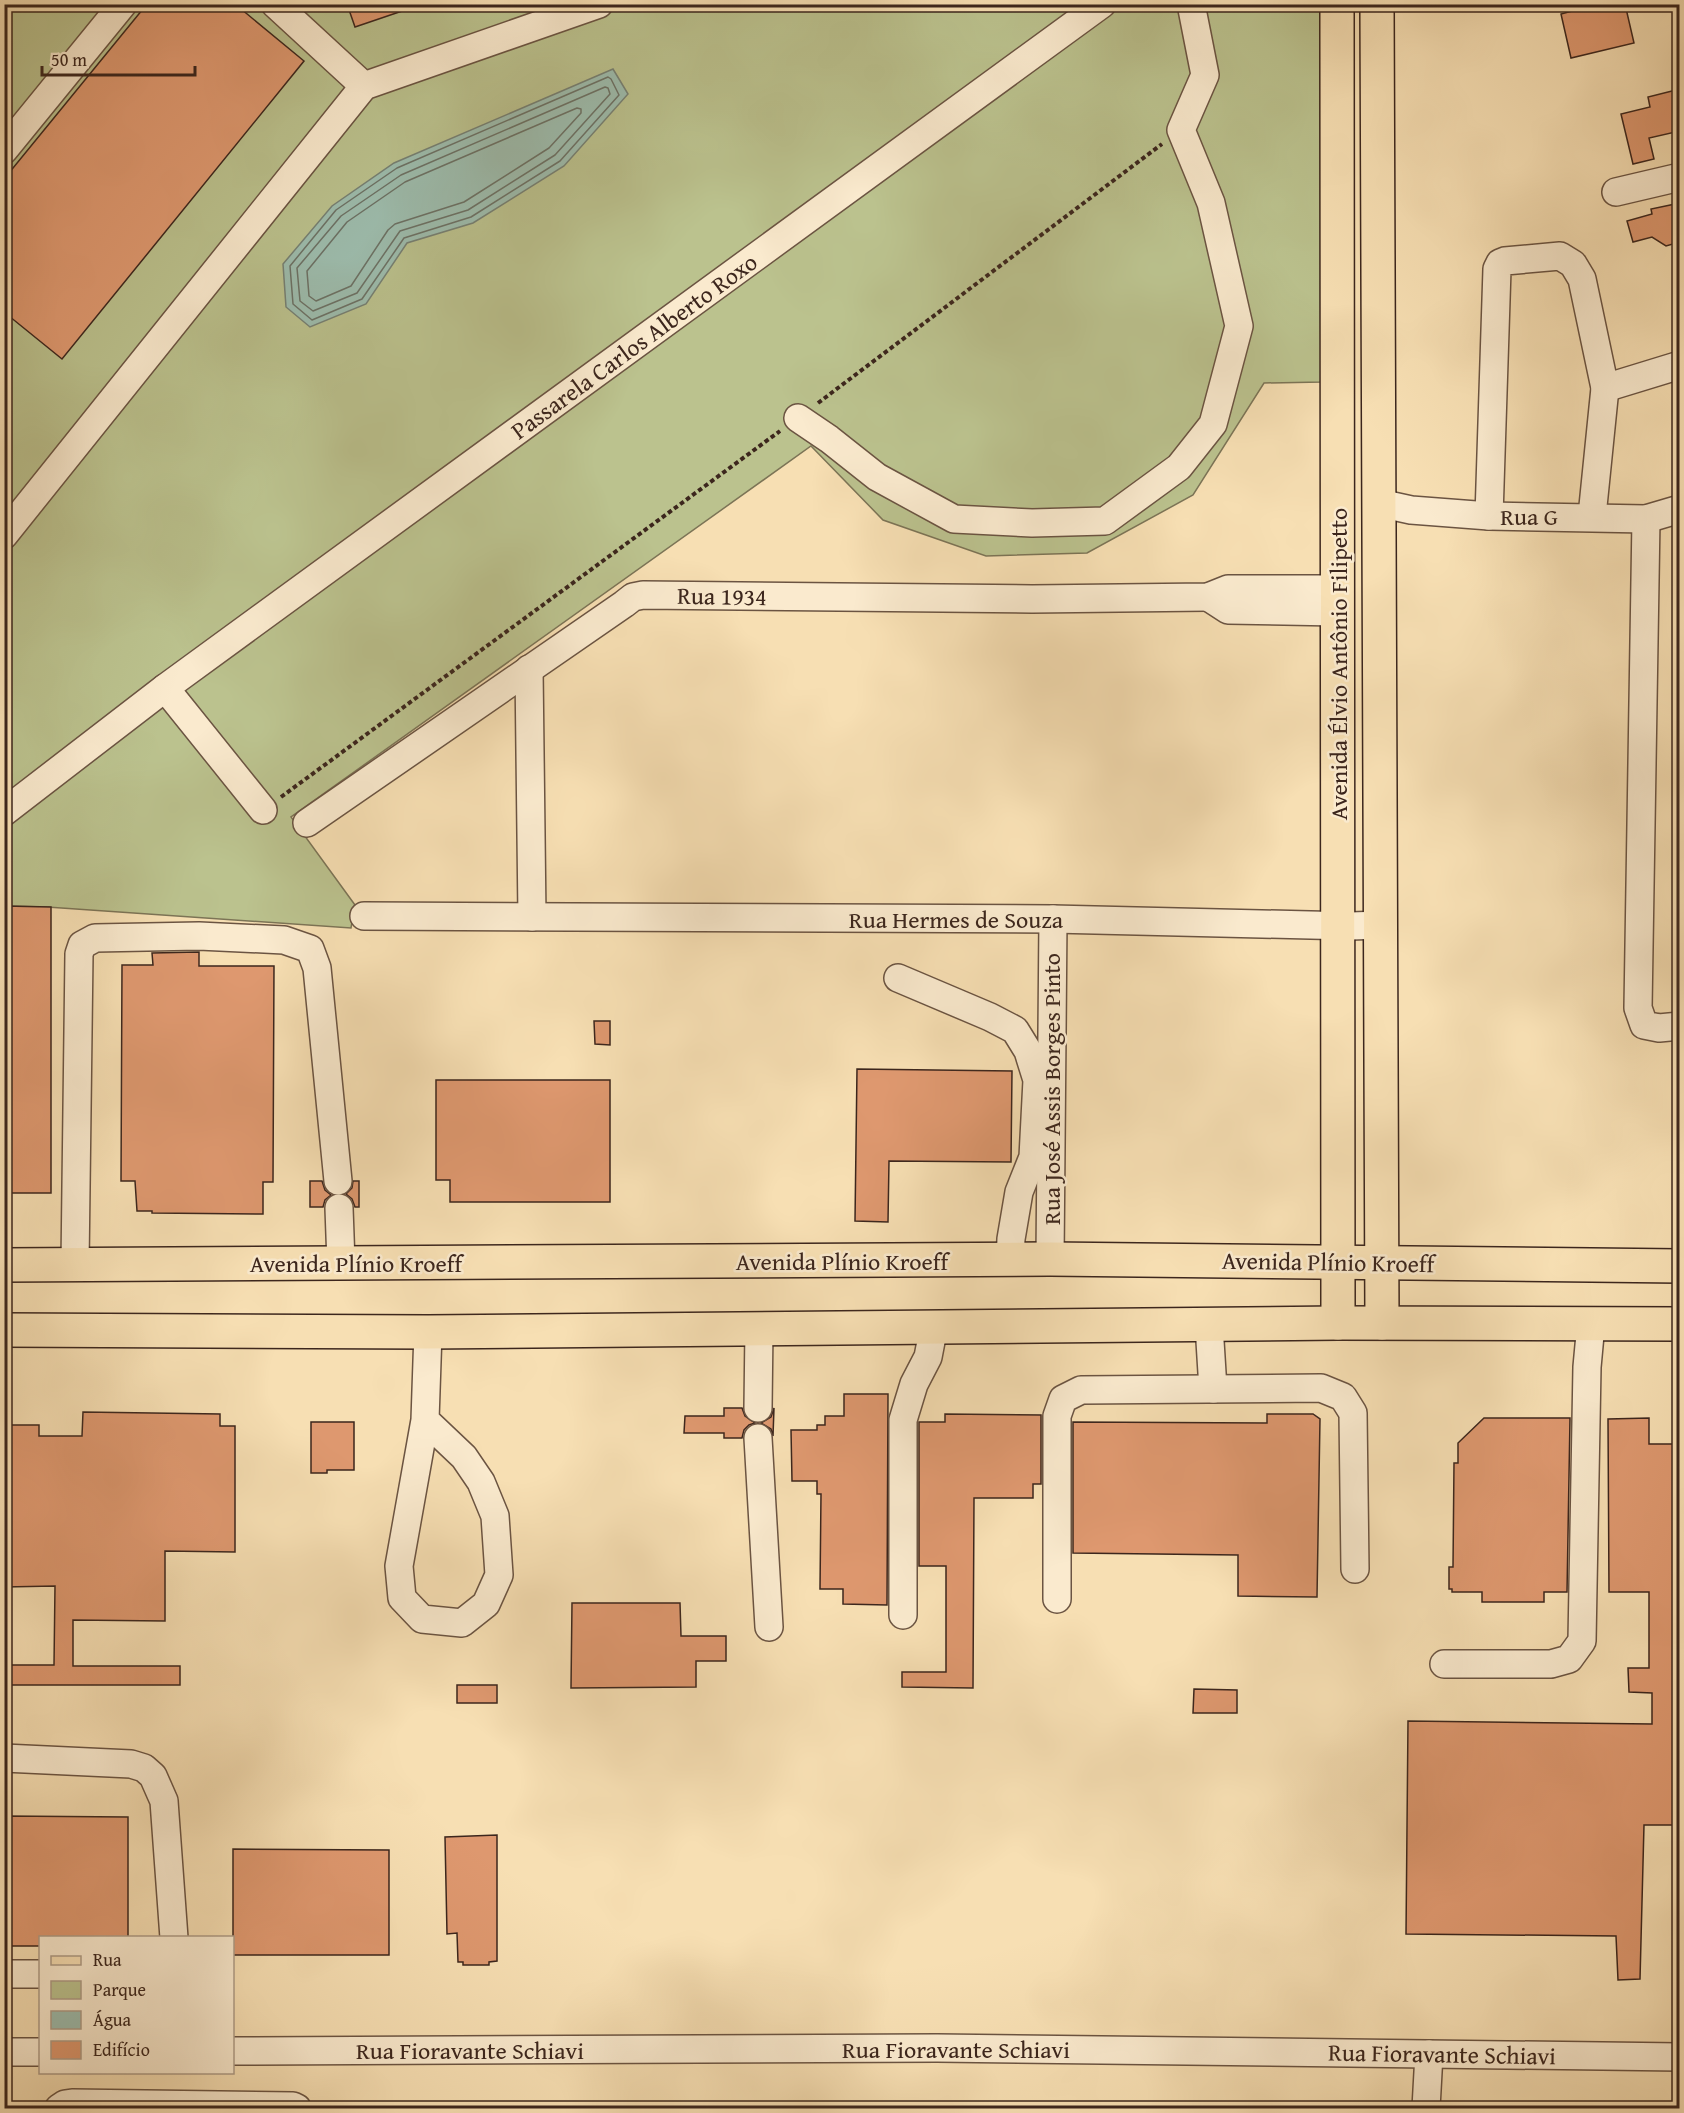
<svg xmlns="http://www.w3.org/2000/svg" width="1684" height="2113" viewBox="0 0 1684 2113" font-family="'Gentium Book Plus',serif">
<rect width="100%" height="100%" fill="#f7dfb3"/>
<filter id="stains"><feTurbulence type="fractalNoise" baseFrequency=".00333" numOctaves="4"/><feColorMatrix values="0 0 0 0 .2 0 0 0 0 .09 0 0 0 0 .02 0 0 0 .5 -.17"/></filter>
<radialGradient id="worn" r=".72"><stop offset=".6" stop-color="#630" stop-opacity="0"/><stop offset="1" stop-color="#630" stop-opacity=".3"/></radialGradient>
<path fill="#bbc28e" stroke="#7c7456" stroke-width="1.5" d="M 5,5 L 1324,5 L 1322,382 L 1264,383 L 1193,495 L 1087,553 L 986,556 L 883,520 L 811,446 L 291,817 L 355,905 L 351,928 L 47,907 L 5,906 Z"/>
<path fill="#9dbdae" stroke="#768174" stroke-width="1.5" d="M 613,69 L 628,94 L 564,166 L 473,223 L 407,243 L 366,304 L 310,327 L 286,307 L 283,264 L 332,206 L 394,163 Z"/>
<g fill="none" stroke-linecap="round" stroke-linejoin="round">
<g stroke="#6c7266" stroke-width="1.5">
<path d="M 608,77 L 611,79 L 619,95 L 560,161 L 471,217 L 404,238 L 362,299 L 312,320 L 293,304 L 290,266 L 336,210 L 397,168 Z"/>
<path d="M 605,87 L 608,88 L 610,94 L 555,155 L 468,210 L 400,231 L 357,293 L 313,311 L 300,301 L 297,268 L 341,216 L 401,175 Z"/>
<path d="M 577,108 L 581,109 L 581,113 L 549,148 L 464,202 L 395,224 L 388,230 L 351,286 L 316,301 L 309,296 L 307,271 L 347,222 L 405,182 Z"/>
</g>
</g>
<g fill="#de986f" stroke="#3c261d" stroke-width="1.5">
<path d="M 147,4 L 235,4 L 304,61 L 62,359 L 4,312 L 4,179 Z"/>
<path d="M 347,4 L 413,4 L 414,7 L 355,27 Z"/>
<path d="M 1598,4 L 1625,4 L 1634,43 L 1571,58 L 1561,14 Z"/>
<path d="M 1680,89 L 1680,131 L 1649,138 L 1654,159 L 1633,164 L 1621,114 L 1650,107 L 1648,97 Z"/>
<path d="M 1680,203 L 1680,242 L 1666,246 L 1652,237 L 1633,242 L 1627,221 L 1652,214 L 1651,209 Z"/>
<path d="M 4,906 L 51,907 L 51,1193 L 4,1193 Z"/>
<path d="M 199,952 L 199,966 L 274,966 L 273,1182 L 263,1182 L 263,1214 L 152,1213 L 152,1211 L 137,1211 L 135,1181 L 121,1181 L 122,965 L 153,965 L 152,953 Z"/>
<path d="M 594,1021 L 610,1021 L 610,1045 L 595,1044 Z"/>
<path d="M 857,1069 L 1012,1071 L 1011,1162 L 889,1161 L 888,1222 L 855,1221 Z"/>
<path d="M 436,1080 L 610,1080 L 610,1202 L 450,1202 L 450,1180 L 436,1180 Z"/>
<path d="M 310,1181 L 322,1181 L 325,1190 L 331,1195 L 325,1200 L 323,1207 L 310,1207 Z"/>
<path d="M 353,1181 L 359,1181 L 359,1207 L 355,1207 L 352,1199 L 346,1194 L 352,1188 Z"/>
<path d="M 844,1394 L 888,1394 L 887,1605 L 843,1604 L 843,1589 L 820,1589 L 821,1494 L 817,1494 L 817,1481 L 792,1481 L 791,1430 L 817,1430 L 817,1425 L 825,1425 L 825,1416 L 844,1416 Z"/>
<path d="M 724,1408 L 742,1408 L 745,1416 L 755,1423 L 749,1425 L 744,1430 L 742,1438 L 724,1438 L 724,1433 L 684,1433 L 685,1416 L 724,1416 Z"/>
<path d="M 774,1408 L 773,1436 L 771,1429 L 761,1423 L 771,1417 Z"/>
<path d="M 83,1412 L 220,1414 L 220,1426 L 235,1426 L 235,1552 L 165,1551 L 165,1621 L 73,1620 L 73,1666 L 180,1666 L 180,1685 L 4,1685 L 4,1665 L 54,1665 L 55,1586 L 4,1587 L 4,1425 L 39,1425 L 39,1436 L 82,1436 Z"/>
<path d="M 945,1414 L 1041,1415 L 1041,1484 L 1033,1484 L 1033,1498 L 974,1498 L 973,1688 L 902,1687 L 902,1672 L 946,1672 L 946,1566 L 919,1566 L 919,1422 L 945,1422 Z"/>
<path d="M 1267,1414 L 1313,1414 L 1320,1419 L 1317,1597 L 1238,1596 L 1238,1555 L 1073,1553 L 1073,1422 L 1267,1423 Z"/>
<path d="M 1484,1418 L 1570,1418 L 1567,1592 L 1544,1592 L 1544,1602 L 1482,1602 L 1482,1592 L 1452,1592 L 1452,1589 L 1449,1589 L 1449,1567 L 1453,1567 L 1454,1463 L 1458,1463 L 1458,1443 Z"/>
<path d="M 1649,1418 L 1649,1444 L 1680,1444 L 1680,1688 L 1678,1688 L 1680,1825 L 1644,1825 L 1640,1979 L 1618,1980 L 1616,1936 L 1406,1934 L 1408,1721 L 1652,1724 L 1652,1693 L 1629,1692 L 1628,1668 L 1649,1668 L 1649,1592 L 1609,1592 L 1608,1419 Z"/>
<path d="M 311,1422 L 354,1422 L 354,1470 L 327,1470 L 327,1473 L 311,1473 Z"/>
<path d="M 572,1603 L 680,1603 L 681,1636 L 726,1636 L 726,1661 L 696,1661 L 696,1687 L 571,1688 Z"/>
<rect x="457" y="1685" width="40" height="18"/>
<path d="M 1194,1689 L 1237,1690 L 1237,1713 L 1193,1713 Z"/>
<path d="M 4,1816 L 128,1817 L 128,1938 L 40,1938 L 40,1946 L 4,1946 Z"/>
<path d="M 497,1835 L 497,1961 L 489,1962 L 489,1965 L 463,1965 L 463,1962 L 458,1962 L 457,1933 L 447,1934 L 445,1837 Z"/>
<path d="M 233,1849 L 389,1850 L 389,1955 L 233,1955 Z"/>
</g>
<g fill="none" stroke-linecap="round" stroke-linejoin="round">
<g stroke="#6b5442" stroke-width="30">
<g id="minor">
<path d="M 275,4 L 364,86"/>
<path d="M 4,150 L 123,4"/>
<path d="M 1616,192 L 1680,177"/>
<path d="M 1605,388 L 1680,365"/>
<path d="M 798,418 L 829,439 L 877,477 L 954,519 L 1032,523 L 1105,521 L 1179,467 L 1213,424 L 1239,326 L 1211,203 L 1181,130 L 1205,75 L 1191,4"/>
<path d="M 1379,503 L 1411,510 L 1489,516 L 1646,519 L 1680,509"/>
<path d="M 1489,516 L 1497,269 L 1500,263 L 1505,261 L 1560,256 L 1573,264 L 1582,279 L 1605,388 L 1592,516"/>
<path d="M 1646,519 L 1638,1008 L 1644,1025 L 1659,1028 L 1680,1026"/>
<path d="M 4,535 L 364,86 L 599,4"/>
<path d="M 1208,597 L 1228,610 L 1338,612"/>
<path d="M 529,669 L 532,917"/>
<path d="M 165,688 L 263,810"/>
<path d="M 4,812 L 165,688 L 1102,4"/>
<path d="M 307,823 L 624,604 L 633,597 L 643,595 L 1032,599 L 1208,597 L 1228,589 L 1338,589"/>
<path d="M 364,916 L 1053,919 L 1351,926 L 1381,925"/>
<path d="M 898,978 L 990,1017 L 1015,1030 L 1028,1051 L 1037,1080 L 1033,1157 L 1019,1192 L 1011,1239 L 1010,1260"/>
<path d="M 339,1208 L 341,1263"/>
<path d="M 1050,1259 L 1053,919"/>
<path d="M 75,1264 L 79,954 L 82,945 L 95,938 L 199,936 L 284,940 L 310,949 L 317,968 L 338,1181"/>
<path d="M 1209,1325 L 1213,1389"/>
<path d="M 758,1408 L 759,1328"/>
<path d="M 425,1420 L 464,1457 L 481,1482 L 495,1516 L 499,1575 L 486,1604 L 462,1623 L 422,1619 L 402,1598 L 399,1566 L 425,1420 L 428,1332"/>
<path d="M 758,1438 L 769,1627"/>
<path d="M 1057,1599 L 1057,1416 L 1063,1399 L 1081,1390 L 1321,1388 L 1343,1397 L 1353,1413 L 1355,1569"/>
<path d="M 903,1615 L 903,1420 L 914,1384 L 928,1357 L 934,1326"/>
<path d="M 1444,1664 L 1551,1664 L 1569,1659 L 1582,1641 L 1587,1367 L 1591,1324"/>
<path d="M 4,1758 L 131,1764 L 144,1768 L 153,1776 L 164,1801 L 174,1938"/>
<path d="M 4,1974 L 40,1974"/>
<path d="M 232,2051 L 937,2048 L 1680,2057"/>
<path d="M 4,2052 L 40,2052"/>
<path d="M 59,2108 L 65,2104 L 72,2103 L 293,2106 L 297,2108"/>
<path d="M 1426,2108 L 1429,2054"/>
</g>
</g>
<g stroke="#3c261d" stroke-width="36">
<g id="major">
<path d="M 1337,4 L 1338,1323"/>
<path d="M 1377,4 L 1382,1323"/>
<path d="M 4,1265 L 1050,1259 L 1680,1266"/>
<path d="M 4,1330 L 428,1332 L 1338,1323 L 1680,1324"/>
</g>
</g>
<g stroke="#3c261d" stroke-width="4" stroke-dasharray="4.5 3" stroke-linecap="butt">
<path d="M 818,403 L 1162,144"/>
<path d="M 281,797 L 780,431"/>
</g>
<use href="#minor" stroke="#faeace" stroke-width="27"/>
<use href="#major" stroke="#f7dfb3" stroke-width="33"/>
</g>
<g text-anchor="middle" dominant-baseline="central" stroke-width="5" stroke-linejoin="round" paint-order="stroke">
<g font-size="24" fill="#3c261d" stroke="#faeace">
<text transform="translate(634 346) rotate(-36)">Passarela Carlos Alberto Roxo</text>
<text x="1529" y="516">Rua G</text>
<text transform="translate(722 596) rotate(1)">Rua 1934</text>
<text transform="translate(1338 664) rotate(-90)">Avenida Élvio Antônio Filipetto</text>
<text x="956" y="919">Rua Hermes de Souza</text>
<text transform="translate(1051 1089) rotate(-90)">Rua José Assis Borges Pinto</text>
<text x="842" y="1261">Avenida Plínio Kroeff</text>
<text transform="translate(1328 1262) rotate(1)">Avenida Plínio Kroeff</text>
<text x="356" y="1263">Avenida Plínio Kroeff</text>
<text x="956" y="2049">Rua Fioravante Schiavi</text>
<text x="470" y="2050">Rua Fioravante Schiavi</text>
<text transform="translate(1442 2054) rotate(1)">Rua Fioravante Schiavi</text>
</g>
</g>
<rect width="1684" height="2113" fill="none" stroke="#f7dfb3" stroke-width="24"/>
<rect x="6" y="6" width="1672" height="2101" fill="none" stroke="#3c261d" stroke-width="3"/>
<rect x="12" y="12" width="1660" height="2089" fill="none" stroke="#3c261d" stroke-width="1.5"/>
<rect x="39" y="1936" width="195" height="138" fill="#faeace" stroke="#ae9c87" stroke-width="1.5"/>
<rect x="51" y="1956" width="30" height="9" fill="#f7dfb3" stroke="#ae9c87" stroke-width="1.5"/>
<text x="93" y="1966" font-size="18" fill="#3c261d">Rua</text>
<rect x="51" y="1981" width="30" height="18" fill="#bbc28e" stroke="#ae9c87" stroke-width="1.5"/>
<text x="93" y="1996" font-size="18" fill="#3c261d">Parque</text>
<rect x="51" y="2011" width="30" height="18" fill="#9dbdae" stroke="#ae9c87" stroke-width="1.5"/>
<text x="93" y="2026" font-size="18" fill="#3c261d">Água</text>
<rect x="51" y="2041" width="30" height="18" fill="#de986f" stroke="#ae9c87" stroke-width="1.5"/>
<text x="93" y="2056" font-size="18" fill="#3c261d">Edifício</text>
<path d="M42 66v9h153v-9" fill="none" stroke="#3c261d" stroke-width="3"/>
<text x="51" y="66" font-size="18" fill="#3c261d" stroke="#faeace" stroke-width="4.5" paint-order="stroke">50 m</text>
<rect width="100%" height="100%" filter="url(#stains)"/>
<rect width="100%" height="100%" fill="url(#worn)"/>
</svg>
